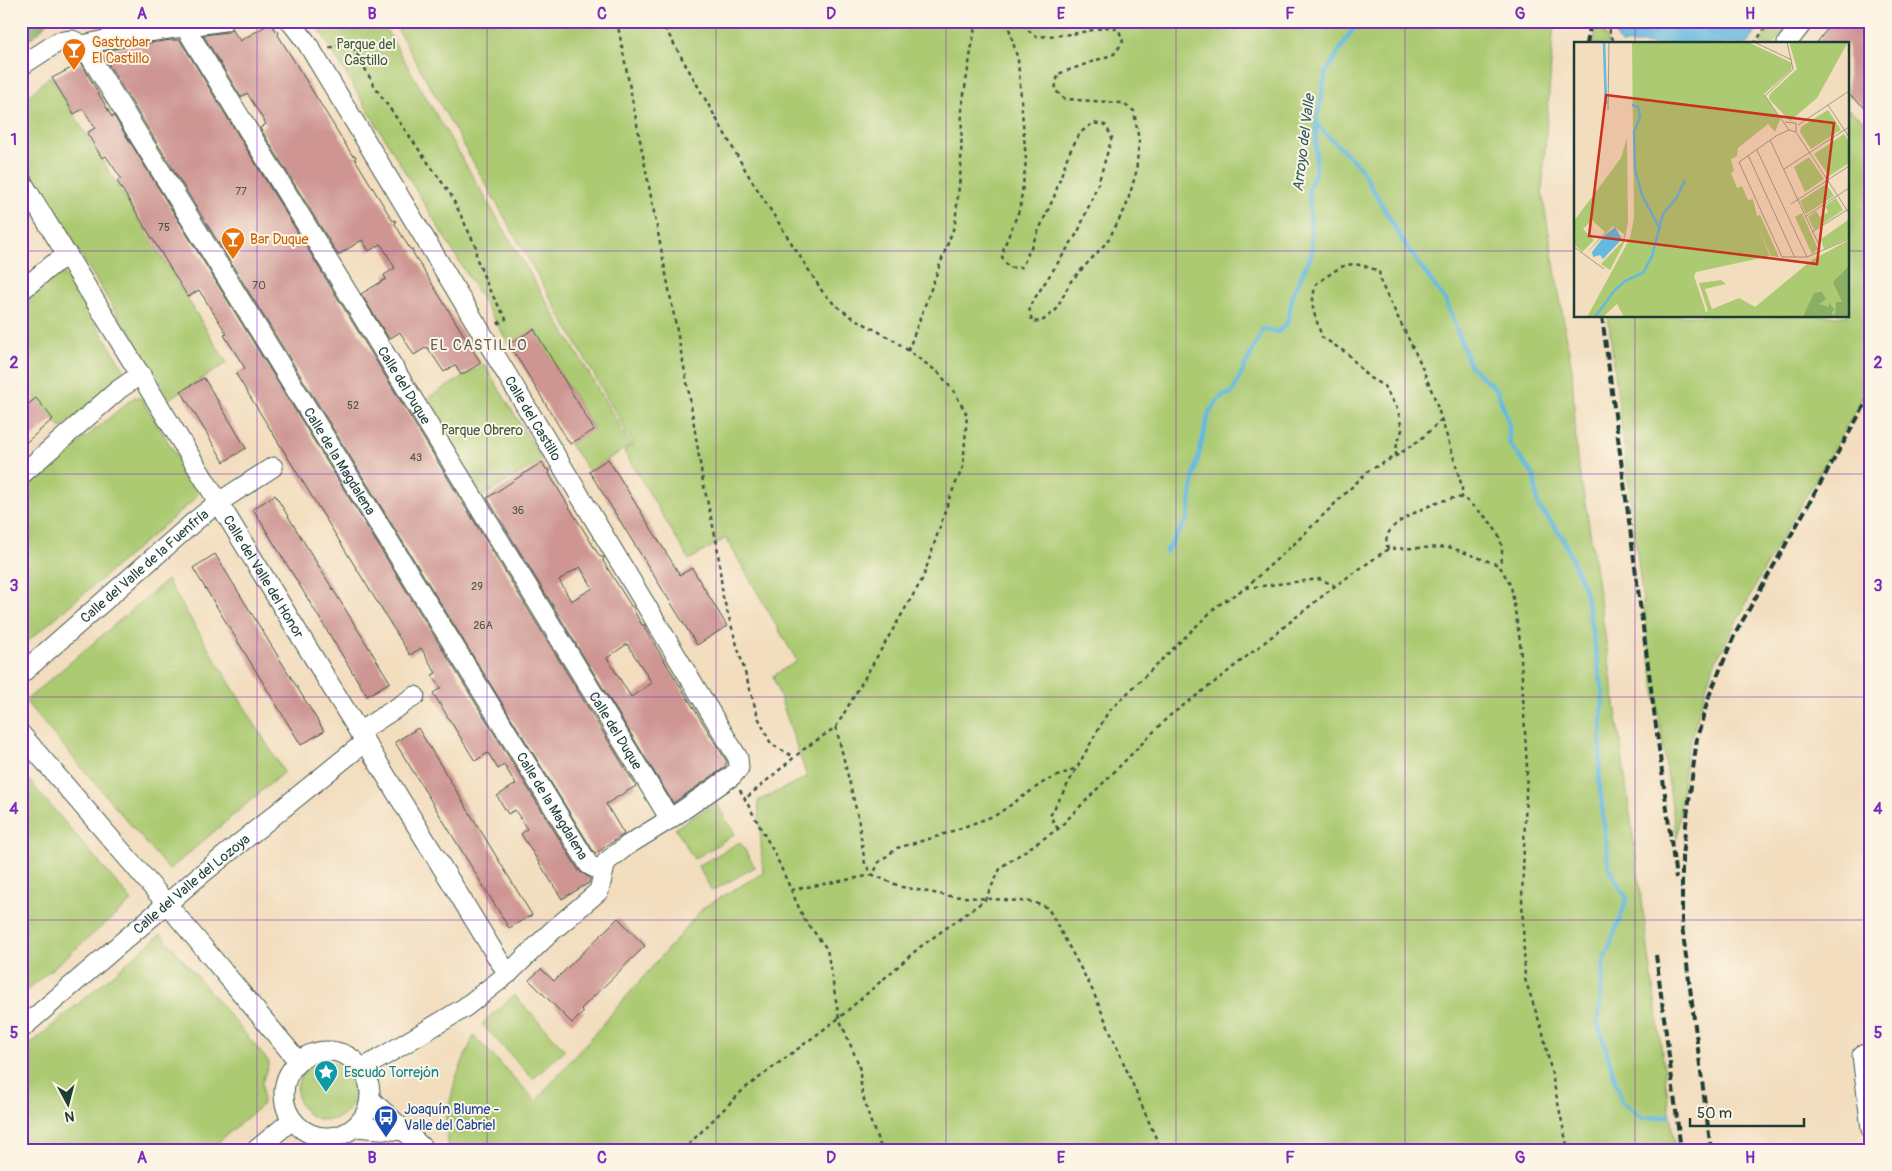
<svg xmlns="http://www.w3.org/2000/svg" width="1892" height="1171" viewBox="0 0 1892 1171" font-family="Pangolin,sans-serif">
<rect width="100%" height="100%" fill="#fcf5e5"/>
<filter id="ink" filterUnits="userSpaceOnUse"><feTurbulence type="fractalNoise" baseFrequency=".02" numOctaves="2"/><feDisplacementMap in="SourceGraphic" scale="10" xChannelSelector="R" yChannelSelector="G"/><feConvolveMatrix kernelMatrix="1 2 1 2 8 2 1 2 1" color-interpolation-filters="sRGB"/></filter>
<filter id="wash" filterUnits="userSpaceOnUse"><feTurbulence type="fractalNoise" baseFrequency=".0096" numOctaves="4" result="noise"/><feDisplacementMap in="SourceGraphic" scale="20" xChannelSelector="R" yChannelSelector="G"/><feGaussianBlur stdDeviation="1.12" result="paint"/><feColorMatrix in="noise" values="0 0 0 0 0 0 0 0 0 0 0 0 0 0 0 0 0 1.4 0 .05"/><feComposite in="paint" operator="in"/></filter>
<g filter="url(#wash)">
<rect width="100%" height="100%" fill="#f2ddbe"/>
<g fill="#acca72" stroke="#668453">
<path d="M 314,21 L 381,21 L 631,445 L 589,471 L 570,444 L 594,429 L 534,330 L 509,344 Z"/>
<path d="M 393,21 L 1554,21 L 1542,192 L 1572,370 L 1577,459 L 1589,525 L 1618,724 L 1675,1150 L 448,1150 L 446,1118 L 456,1077 L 474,1036 L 536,1101 L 704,907 L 763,873 L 758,801 L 807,777 L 773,676 L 797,661 L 726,538 L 689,560 L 624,451 L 634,445 Z"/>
<path d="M 1597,21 L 1604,21 L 1604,32 L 1609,44 L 1594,44 Z"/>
<path d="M 1775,21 L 1791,21 L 1773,44 L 1760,44 Z"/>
<path d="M 50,76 L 227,363 L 169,399 L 21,157 L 21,103 Z"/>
<path d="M 1848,109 L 1871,125 L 1871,384 L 1768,562 L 1712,668 L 1686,755 L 1677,839 L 1650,659 L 1608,316 L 1848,316 Z"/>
<path d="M 58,274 L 66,275 L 123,368 L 121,377 L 61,428 L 23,383 L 21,384 L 21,305 Z"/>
<path d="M 484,364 L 542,460 L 481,497 L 423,401 Z"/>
<path d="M 134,397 L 141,398 L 199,492 L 195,499 L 21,647 L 21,492 Z"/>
<path d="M 167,580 L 284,772 L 169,870 L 25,701 Z"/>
<path d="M 21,771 L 132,901 L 21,995 Z"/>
<path d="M 716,803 L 735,834 L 694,859 L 675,828 Z"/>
<path d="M 740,842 L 755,867 L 712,891 L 698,866 Z"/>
<path d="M 161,934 L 269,1062 L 262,1083 L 263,1104 L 209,1150 L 21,1150 L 21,1052 Z"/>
<path d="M 514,995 L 565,1050 L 533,1079 L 482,1024 Z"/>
<circle cx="326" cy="1091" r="29"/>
</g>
<path fill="#89ae64" stroke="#54764c" d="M 21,21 L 48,21 L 40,31 L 21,46 Z"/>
<path fill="#63b9e0" stroke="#417b8a" d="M 1613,21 L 1763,21 L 1748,44 L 1621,44 L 1617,39 Z"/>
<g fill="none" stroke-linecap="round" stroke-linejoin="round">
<g stroke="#63b9e0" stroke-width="4.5">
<path d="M 1316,124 L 1360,167 L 1404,243 L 1447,303 L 1470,366 L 1497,390 L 1509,423 L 1509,443 L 1534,476 L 1538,506 L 1562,536 L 1585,590 L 1603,694 L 1599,780 L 1609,868 L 1627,899 L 1604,961 L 1598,1023 L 1622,1102 L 1643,1118 L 1669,1116"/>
<path d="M 1166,552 L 1188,518 L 1194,475 L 1209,412 L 1222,396 L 1232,393 L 1263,329 L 1278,332 L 1287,324 L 1293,293 L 1312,253 L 1309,189 L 1316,170 L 1316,124 L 1326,72 L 1358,21"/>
</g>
</g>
<g id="blocks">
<g fill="#ce9593" fill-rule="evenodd">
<path d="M 1833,21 L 1871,21 L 1871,112 L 1848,94 L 1848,44 L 1816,44 Z"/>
<path d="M 271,23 L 276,31 L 279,32 L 278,35 L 352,155 L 356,156 L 355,159 L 388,213 L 392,220 L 396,221 L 395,224 L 410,249 L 413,250 L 413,253 L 481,363 L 461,375 L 455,365 L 444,372 L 427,347 L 414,355 L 400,332 L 389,339 L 361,294 L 386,279 L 384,275 L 395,268 L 381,244 L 369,251 L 362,240 L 338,255 L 260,128 L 266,124 L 247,93 L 241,97 L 203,35 L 228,32 L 232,29 L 240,41 Z"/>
<path d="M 171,40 L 180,40 L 636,786 L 606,804 L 624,834 L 595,854 L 101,52 L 129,46 Z"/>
<path d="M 81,63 L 112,117 L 114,116 L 579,871 L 590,878 L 589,883 L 562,899 L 521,834 L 527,829 L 515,810 L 508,814 L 497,796 L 516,784 L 504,765 L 498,769 L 488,753 L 475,761 L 433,693 L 441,688 L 432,675 L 436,673 L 421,648 L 410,655 L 236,374 L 245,368 L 224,335 L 227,334 L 199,290 L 188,297 L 117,181 L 121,178 L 106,156 L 102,158 L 87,133 L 95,128 L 83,109 L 74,114 L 52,78 Z"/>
<path d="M 534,329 L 594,430 L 570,444 L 509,344 Z"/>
<path d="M 204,378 L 246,448 L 224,462 L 181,391 Z"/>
<path d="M 36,398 L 53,419 L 21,447 L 21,410 Z"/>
<path d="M 608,459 L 680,575 L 692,568 L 727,626 L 697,645 L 589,471 Z"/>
<path d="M 542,462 L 546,469 L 550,470 L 549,474 L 600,557 L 604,557 L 603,561 L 631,606 L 634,607 L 634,611 L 642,625 L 645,625 L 645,629 L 727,762 L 724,768 L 673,803 L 487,498 ZM 580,567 L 593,588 L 571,601 L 559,580 ZM 627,644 L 652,683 L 631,697 L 607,658 Z"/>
<path d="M 275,495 L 390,682 L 367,696 L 253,509 Z"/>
<path d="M 215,554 L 324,731 L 301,745 L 193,568 Z"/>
<path d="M 418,728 L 532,915 L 509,928 L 395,742 Z"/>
<path d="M 618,918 L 645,946 L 581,1009 L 584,1012 L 572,1023 L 529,980 L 541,969 L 554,981 Z"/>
</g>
</g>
</g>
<g filter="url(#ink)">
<use href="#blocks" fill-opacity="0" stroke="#3f5549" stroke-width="1"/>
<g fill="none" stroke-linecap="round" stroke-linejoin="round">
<g stroke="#3f5549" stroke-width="21">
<g id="minor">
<path id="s1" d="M 290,21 L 307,43 L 738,758 L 739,768 L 732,776 L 670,819 L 628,845 L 606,862 L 599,891 L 551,932 L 509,973 L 464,1008 L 362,1069"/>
<path id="s2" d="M 185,27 L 670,819"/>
<path d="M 1787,43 L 1804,21"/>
<path id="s3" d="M 83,45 L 589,865 L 603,872"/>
<path d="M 83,45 L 127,35 L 224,21"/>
<path d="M 21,66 L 58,42 L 72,40 L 83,45"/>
<path id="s4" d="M 21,180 L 500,962 L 509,973"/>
<path d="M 21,291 L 52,265 L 68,255"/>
<path d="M 21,475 L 118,390 L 141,374"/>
<path id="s5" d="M 21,674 L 195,521 L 219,502 L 273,467"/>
<path d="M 359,732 L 415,696"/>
<path d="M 21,734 L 167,904 L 298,1061"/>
<path id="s6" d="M 21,1029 L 198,877 L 365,742"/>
<circle cx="327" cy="1094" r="43"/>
<path d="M 1862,1055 L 1871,1129"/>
<path d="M 370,1099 L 425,1150"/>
<path d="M 355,1127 L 404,1131"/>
<path d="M 256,1150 L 292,1120"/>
</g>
</g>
<g stroke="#3f5549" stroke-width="2.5" stroke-dasharray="4 4" stroke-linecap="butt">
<path d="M 617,21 L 689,393 L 703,482 L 717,544 L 723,597 L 758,717 L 771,744 L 794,757"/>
<path d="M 661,21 L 747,173 L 822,291 L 834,304 L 850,316 L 895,341 L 939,373 L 955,393 L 967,415 L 963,467 L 949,499 L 923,578 L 836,727 L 804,749 L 745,799"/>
<path d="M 1007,21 L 1018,60 L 1026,161 L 1020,208 L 1004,247 L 1002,257 L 1009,268 L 1022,267 L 1054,197 L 1068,155 L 1080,133 L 1093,123 L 1105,125 L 1112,137 L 1098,184 L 1078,232 L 1029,307 L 1032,321 L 1041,322 L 1056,310 L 1071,281 L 1107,242 L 1126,207 L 1136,173 L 1139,141 L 1134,111 L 1122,103 L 1065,99 L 1055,90 L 1058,74 L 1114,54 L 1123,42 L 1119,30 L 1108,27 L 1072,34 L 1037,37 L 1025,28 L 1025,21"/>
<path d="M 1609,21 L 1610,33 L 1615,44"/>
<path d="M 1754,44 L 1770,21"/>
<path d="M 329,48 L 339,45 L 348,46 L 355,50 L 376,89 L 451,195 L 476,247 L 476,257 L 489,289 L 506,319 L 497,324"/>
<path d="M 21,88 L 28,82"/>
<path d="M 908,351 L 955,224 L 961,167 L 962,106 L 976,21"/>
<path d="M 1396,456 L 1396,448 L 1402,430 L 1398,410 L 1384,386 L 1368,377 L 1348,354 L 1322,337 L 1313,310 L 1313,296 L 1316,284 C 1344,265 1345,258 1379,271 L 1381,283 L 1419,360 L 1435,399 L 1455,462 L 1462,487 L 1462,498"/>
<path d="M 1388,549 C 1385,541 1386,535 1392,528 C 1400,518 1449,494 1462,498 C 1466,499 1471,504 1474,507 C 1492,521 1509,542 1499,565"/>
<path d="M 1246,588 L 1319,579 L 1334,585"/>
<path d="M 836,727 L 858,817 L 865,864 L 873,875 L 902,887 L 950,896 L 1033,902 L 1048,908 L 1091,987 L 1161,1150"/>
<path d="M 740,790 L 775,854 L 804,919 L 827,949 L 839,1018 L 859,1065 L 862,1093 L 870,1120 L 882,1150"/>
<path d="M 1058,829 L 1050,816 L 1108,712 L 1217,606 L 1245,588 L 1295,543 L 1368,471 L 1396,456 L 1421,439 L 1441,420"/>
<path d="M 791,890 L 873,875 L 879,862 L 897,848 L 939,836 L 996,815 L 1044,782 L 1076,768"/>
<path d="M 683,1150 L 744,1089 L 839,1018 L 920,947 L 985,900 L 1001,867 L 1058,829 L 1168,717 L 1216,681 L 1335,586 L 1388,549 L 1449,547 L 1499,565 L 1511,586 L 1520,641 L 1527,768 L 1522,898 L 1525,979 L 1543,1033 L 1568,1150"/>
</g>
<use href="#minor" stroke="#fff" stroke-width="19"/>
<g stroke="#1f3d34" stroke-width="4" stroke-dasharray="8 4" stroke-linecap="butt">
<path d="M 1587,44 L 1591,21"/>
<path d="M 1602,316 L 1676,878"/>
<path d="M 1656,955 L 1681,1150"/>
<path d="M 1711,1150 L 1682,926 L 1682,856 L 1697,738 L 1709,696 L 1735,634 L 1871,394"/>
</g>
</g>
</g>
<path fill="none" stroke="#7b2cbf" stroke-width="1" stroke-opacity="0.55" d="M 257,21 L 257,1150M 487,21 L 487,1150M 716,21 L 716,1150M 946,21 L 946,1150M 1176,21 L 1176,1150M 1405,21 L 1405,1150M 1635,21 L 1635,44M 21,251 L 1576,251M 1848,251 L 1871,251M 1635,316 L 1635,1150M 21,474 L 1871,474M 21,697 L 1871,697M 21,920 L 1871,920"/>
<defs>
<g id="bar-pin" transform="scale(1.25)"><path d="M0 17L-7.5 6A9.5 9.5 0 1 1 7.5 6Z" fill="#e8710a" stroke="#fcf5e5"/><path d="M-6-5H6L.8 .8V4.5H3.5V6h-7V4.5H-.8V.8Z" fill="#fff"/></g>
<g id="sight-pin" transform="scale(1.25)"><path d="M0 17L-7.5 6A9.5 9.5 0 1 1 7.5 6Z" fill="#0f9aa8" stroke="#fcf5e5"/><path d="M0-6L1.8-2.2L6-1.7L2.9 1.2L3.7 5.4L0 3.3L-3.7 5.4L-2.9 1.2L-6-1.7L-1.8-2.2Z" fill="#fff"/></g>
<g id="bus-pin" transform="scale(1.25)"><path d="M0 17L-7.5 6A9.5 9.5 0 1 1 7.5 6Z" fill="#1a4fb4" stroke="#fcf5e5"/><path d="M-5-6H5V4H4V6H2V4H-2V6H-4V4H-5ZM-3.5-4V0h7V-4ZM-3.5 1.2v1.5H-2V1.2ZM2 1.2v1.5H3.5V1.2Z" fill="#fff"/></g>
</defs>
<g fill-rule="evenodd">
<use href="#bar-pin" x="74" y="50"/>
<use href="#bar-pin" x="233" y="239"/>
<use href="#sight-pin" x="326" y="1072"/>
<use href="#bus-pin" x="386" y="1117"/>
</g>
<g text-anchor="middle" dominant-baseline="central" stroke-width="4" stroke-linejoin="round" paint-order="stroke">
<g font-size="11" fill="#4b534c">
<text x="241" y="191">77</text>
<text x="164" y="227">75</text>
<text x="259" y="285">70</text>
<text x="353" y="405">52</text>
<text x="416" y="457">43</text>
<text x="518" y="510">36</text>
<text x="477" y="586">29</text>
<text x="483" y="625">26A</text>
</g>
<g font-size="14" fill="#c56008" stroke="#fcf5e5" text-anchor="start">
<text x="92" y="42">Gastrobar<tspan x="92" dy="16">El Castillo</tspan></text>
<text x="250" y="239">Bar Duque</text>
</g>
<g font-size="14" fill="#3b5940" stroke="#fcf5e5">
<text x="366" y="44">Parque del<tspan x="366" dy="16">Castillo</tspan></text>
<text x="482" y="430">Parque Obrero</text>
</g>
<g font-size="14" fill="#1f3d34" stroke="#fcf5e5">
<text stroke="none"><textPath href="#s2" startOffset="420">Calle del Duque</textPath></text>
<text stroke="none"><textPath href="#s1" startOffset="466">Calle del Castillo</textPath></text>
<text stroke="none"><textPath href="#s3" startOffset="489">Calle de la Magdalena</textPath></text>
<text stroke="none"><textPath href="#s5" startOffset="164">Calle del Valle de la Fuenfría</textPath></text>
<text stroke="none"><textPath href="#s4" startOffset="465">Calle del Valle del Honor</textPath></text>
<text stroke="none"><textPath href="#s2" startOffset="825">Calle del Duque</textPath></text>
<text stroke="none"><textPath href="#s3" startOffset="894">Calle de la Magdalena</textPath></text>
<text stroke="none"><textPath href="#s6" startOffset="224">Calle del Valle del Lozoya</textPath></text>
</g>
<g font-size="14" fill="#0d838f" stroke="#fcf5e5" text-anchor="start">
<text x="344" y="1072">Escudo Torrejón</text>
</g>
<g font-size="14" fill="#164399" stroke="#fcf5e5" text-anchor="start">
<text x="404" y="1109">Joaquín Blume -<tspan x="404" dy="16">Valle del Cabriel</tspan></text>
</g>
<g font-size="15" font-style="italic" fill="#305c5f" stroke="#fcf5e5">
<text transform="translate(1304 143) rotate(-83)">Arroyo del Valle</text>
</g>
<g font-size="15" letter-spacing="1" fill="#5c5c55" stroke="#fcf5e5">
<text x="479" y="345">EL CASTILLO</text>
</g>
</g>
<g transform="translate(1574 42)">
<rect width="275" height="275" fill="#f2ddbe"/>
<path d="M 58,0 L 174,0 L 218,21 L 217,28 L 190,52 L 206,77 L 201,90 L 194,82 L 164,106 L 163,114 L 157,117 L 160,129 L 157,131 L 163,146 L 168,144 L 174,158 L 179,157 L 183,174 L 186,173 L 205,215 L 197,214 L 184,185 L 196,214 L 122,230 L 120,234 L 132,270 L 134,269 L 125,241 L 147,238 L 152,242 L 131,247 L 138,267 L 165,256 L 181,265 L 238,218 L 275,198 L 275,275 L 50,275 L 43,262 L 29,275 L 13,275 L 56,196 L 60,176 ZM 215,0 L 274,0 L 243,56 L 216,79 L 195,57 L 196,52 L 223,27 ZM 254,68 L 267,88 L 237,107 L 226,90 L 227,85 ZM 270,92 L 275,100 L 275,121 L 255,134 L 240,112 ZM 53,96 L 54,180 L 50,201 L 36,228 L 27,222 L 49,199 L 50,192 L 39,184 L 11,213 L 31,190 L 18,178 L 9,187 L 20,198 L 8,210 L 0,202 L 0,179 L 47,116 ZM 235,115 L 250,137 L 231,150 L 220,125 ZM 252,142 L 260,154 L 232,172 L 226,159 ZM 262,156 L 269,168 L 240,188 L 234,175 L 242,169 L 246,175 L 254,170 L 251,164 ZM 228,171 L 244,207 L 238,212 L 221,175 ZM 274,178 L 275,196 L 250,207 L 247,197 Z" fill="#acca72"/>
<path d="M 275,224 L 275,275 L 229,275 L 240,251 L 248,250 L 252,257 L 245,262 L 255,265 L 255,261 L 260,267 L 257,272 L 261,273 L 262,260 L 268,260 L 259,240 Z" fill="#89ae64"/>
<path d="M 41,185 L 48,197 L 29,217 L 26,213 L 19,215 L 18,210 L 32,192 Z" fill="#63b9e0"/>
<path fill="none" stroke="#63b9e0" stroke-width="2.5" d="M 30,0 L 32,62M 58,63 L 64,65 L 66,75 L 60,90 L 61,128 L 68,153 L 86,187M 21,275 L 40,249 L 51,239 L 69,231 L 78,214 L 89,172 L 103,155 L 111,138"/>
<path fill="none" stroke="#9e9d87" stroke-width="1" d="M 180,0 L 218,18M 213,0 L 219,27 L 191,54 L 215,88M 254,63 L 275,95M 34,68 L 35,0M 211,80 L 222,81 L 222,90M 224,83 L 275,49M 222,90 L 215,88 L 202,94 L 165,120 L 208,215 L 233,215M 222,90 L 275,171M 196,98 L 245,203M 183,108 L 233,215M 174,113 L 221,216M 210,127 L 275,85M 217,162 L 275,124M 231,175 L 275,146M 238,190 L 273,168M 0,205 L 30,227M 233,215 L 275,197"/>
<path fill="#c8321e" fill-opacity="0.15" stroke="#c8321e" stroke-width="2.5" d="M 32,53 L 260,81 L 243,222 L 15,194 Z"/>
<rect width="275" height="275" fill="none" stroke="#1f3d34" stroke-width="2.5"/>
</g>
<rect width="1892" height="1171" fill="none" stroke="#fcf5e5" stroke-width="55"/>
<g transform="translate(68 1104) rotate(173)" stroke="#fcf5e5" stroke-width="4" paint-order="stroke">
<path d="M0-4L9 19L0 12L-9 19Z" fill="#1f3d34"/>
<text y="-8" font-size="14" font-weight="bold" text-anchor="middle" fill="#1f3d34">N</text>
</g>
<path d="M1690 1118v8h114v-8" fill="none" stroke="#1f3d34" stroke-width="2.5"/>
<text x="1697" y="1118" font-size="15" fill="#1f3d34" stroke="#fcf5e5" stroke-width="4" paint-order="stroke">50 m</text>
<rect x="28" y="28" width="1836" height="1116" fill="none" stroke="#7b2cbf" stroke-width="2"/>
<g font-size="16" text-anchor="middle" font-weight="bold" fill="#7b2cbf">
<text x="142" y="19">A</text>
<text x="372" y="19">B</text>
<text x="602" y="19">C</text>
<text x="831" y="19">D</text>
<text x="1061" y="19">E</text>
<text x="1290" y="19">F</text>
<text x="1520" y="19">G</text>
<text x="1750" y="19">H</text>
<text x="14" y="145">1</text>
<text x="1878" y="145">1</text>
<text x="14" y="368">2</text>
<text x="1878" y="368">2</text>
<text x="14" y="591">3</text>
<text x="1878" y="591">3</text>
<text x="14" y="814">4</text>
<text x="1878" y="814">4</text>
<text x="14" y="1038">5</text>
<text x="1878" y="1038">5</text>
<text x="142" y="1163">A</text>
<text x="372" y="1163">B</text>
<text x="602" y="1163">C</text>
<text x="831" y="1163">D</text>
<text x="1061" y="1163">E</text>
<text x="1290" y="1163">F</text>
<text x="1520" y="1163">G</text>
<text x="1750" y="1163">H</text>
</g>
</svg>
